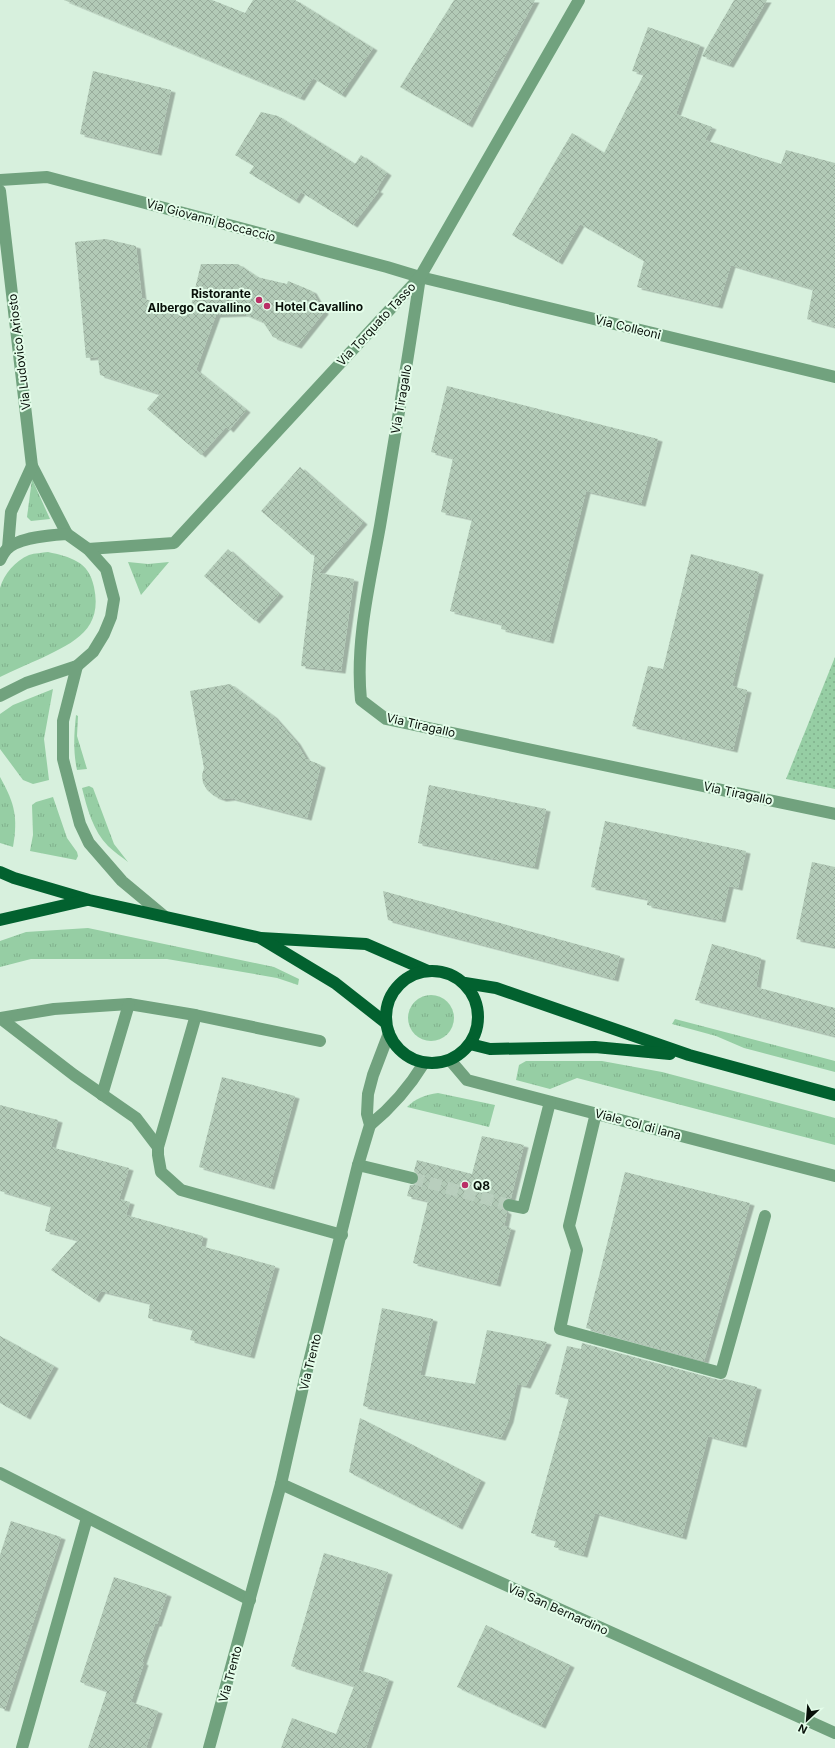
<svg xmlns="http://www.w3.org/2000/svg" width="835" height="1748" viewBox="0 0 835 1748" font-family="Inter,sans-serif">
<defs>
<pattern id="grass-tufts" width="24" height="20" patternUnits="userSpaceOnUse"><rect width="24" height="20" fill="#96cea4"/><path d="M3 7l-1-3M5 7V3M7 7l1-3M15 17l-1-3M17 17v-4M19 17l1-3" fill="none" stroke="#80b08c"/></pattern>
<pattern id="park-dots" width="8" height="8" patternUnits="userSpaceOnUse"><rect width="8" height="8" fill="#96cea4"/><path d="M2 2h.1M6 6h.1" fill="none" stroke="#80b08c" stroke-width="1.8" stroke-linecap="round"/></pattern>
<pattern id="building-cross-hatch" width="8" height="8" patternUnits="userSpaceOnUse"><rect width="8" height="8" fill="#b2cab7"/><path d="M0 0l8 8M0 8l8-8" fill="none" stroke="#98ac9c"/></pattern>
<filter id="shadow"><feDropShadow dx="4.5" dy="2.5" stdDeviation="0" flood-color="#0004"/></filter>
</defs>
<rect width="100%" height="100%" fill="#d7f0dd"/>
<g fill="url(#grass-tufts)">
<path d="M 32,479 L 50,519 L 31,521 L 27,517 Z"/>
<path d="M 48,552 C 70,557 89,561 94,587 C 103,629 75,642 42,658 C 28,664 14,670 0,677 L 0,588 C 4,574 15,561 29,555 C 35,553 42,553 48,552 Z"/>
<path d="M 128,562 L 148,564 L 169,562 L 141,595 Z"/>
<path d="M 53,689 L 44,739 L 49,780 L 33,784 L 23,780 L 0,749 L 0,714 L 13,705 Z"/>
<path d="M 76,715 L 78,716 L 77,736 L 87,769 L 77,770 C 73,751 74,734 76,715 Z"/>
<path d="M 0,777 C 15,804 18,817 13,847 L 0,843 Z"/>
<path d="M 89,786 L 93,788 L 114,844 L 128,862 C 122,857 114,852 108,846 C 93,831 87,808 82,788 Z"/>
<path d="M 53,797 L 67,838 L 77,852 L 78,856 L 76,860 L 30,851 L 33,835 L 32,805 L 36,802 Z"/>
<path d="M 88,928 L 274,967 L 299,979 L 298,985 L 277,978 L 167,959 L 31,959 L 0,967 L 0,941 L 26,932 Z"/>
<circle cx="431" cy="1018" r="23"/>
<path d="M 675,1019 L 835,1061 L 835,1072 L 744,1048 L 716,1036 L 672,1024 Z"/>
<path d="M 526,1061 L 602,1061 L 662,1072 L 835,1118 L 835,1145 L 577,1078 L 550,1089 L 516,1080 L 519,1065 Z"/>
<path d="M 438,1093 L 495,1105 L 489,1127 L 407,1107 C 416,1098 425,1095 438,1093 Z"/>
</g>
<path fill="url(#park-dots)" d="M 835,657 L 835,789 L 786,779 Z"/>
<g fill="url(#building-cross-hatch)" filter="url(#shadow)">
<path d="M 64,0 L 212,0 L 245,13 L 253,0 L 295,0 L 373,48 L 341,95 L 313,78 L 300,98 Z"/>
<path d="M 454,0 L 535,0 L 468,125 L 400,87 Z"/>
<path d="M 734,0 L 767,0 L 729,65 L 702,56 Z"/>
<path d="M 648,27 L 700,45 L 676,114 L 712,127 L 705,140 L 781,164 L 786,150 L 835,163 L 835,327 L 807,319 L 813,289 L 731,265 L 718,306 L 637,287 L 644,261 L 580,224 L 558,262 L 512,235 L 572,133 L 604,153 L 644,74 L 632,71 Z"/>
<path d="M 93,71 L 171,90 L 157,153 L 80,134 Z"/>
<path d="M 261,112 L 278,116 L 355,164 L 361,155 L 387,173 L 376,190 L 379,191 L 353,225 L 301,192 L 295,201 L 249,173 L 254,166 L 235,155 Z"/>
<path d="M 106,239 L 136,246 L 142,298 L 189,314 L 201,264 L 238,264 L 257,277 L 287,284 L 288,281 L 312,291 L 324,312 L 297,346 L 273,337 L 263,322 L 244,314 L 216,315 L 196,370 L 246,410 L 229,430 L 226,427 L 201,455 L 147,409 L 160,394 L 100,375 L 98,357 L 86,358 L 75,242 Z"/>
<path d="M 447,386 L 658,439 L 641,504 L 586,491 L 549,641 L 501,629 L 502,624 L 450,611 L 472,519 L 441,512 L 453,458 L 431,452 Z"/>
<path d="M 300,467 L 363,522 L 319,573 L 354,579 L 341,671 L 301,666 L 315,552 L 312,555 L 261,511 Z"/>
<path d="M 228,549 L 279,594 L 255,621 L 204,576 Z"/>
<path d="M 691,554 L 759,572 L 732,686 L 747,690 L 733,750 L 632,726 L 648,666 L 663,669 Z"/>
<path d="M 230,684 L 273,716 L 296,742 L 306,759 L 321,765 L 307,818 L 231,798 L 222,799 L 214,796 L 207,790 L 203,783 L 202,775 L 204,768 L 190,691 Z"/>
<path d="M 429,785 L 546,809 L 534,867 L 418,843 Z"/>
<path d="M 605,821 L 746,851 L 738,888 L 729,886 L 721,920 L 647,905 L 648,899 L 591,887 Z"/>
<path d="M 812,862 L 835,867 L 835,947 L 796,939 Z"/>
<path d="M 383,891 L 620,956 L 614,979 L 388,920 Z"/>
<path d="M 712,944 L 761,958 L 756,987 L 835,1008 L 835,1036 L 695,1000 Z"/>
<path d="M 222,1077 L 295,1096 L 270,1187 L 199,1167 Z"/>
<path d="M 0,1105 L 58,1120 L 51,1147 L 129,1168 L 119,1199 L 130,1202 L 126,1215 L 203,1236 L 201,1246 L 275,1266 L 250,1356 L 190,1340 L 193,1329 L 148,1318 L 150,1303 L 101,1291 L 95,1300 L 51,1270 L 78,1240 L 45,1231 L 51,1206 L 0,1191 Z"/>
<path d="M 482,1136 L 524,1145 L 511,1198 L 504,1200 L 502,1204 L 504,1210 L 507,1212 L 504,1226 L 511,1228 L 496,1284 L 413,1263 L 428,1201 L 407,1196 L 410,1185 L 414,1185 L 419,1180 L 419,1176 L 414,1171 L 417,1160 L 472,1174 Z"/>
<path d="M 625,1172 L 750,1203 L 704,1361 L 586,1328 Z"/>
<path d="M 382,1308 L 433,1319 L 420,1375 L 475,1384 L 487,1330 L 547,1342 L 526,1386 L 517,1384 L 509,1420 L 501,1438 L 363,1406 Z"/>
<path d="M 0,1336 L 54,1366 L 26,1417 L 0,1403 Z"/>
<path d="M 582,1343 L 719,1380 L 726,1379 L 757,1387 L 742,1445 L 708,1436 L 682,1537 L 595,1513 L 583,1555 L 554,1547 L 556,1540 L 531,1533 L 569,1398 L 555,1394 L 567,1346 L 581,1349 Z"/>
<path d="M 360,1418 L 481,1480 L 458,1527 L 349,1472 Z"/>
<path d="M 11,1521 L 61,1537 L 5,1709 L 0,1708 L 0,1555 Z"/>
<path d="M 324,1553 L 388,1572 L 357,1675 L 359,1670 L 389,1679 L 366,1748 L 281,1748 L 292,1718 L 336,1734 L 354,1686 L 291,1666 Z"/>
<path d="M 114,1577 L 167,1594 L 157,1624 L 155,1624 L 142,1662 L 144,1663 L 131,1702 L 158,1711 L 146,1748 L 88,1748 L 107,1691 L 80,1682 Z"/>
<path d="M 486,1625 L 570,1665 L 541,1726 L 457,1687 Z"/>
</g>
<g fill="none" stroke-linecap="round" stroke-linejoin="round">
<path stroke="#b8cebd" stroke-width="12" stroke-dasharray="12 6" stroke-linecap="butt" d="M 412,1178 L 509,1205"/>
<g stroke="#71a27e" stroke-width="12">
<path d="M 0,180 L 47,177 L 387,267 L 420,277 L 835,377"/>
<path d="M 0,191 L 32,466 L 67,534"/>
<path d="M 420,277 C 408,360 394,443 380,526 C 370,582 355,642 361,700 L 386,719 L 835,814"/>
<path d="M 8,548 L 11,512 L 32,466"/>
<path d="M 88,549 L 174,543 L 420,277 L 579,0"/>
<path d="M 0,560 C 2,556 4,552 7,549 C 19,537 51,535 67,534 L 88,549 L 106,569 L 114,599 L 111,617 L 104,634 L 93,652 L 77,666 L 26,683 L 0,696"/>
<path d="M 77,666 L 63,721 L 63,759 L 80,824 L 89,843 L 122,881 L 164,916"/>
<path d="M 195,1015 L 194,1022 L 158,1147 L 158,1155 L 161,1172 L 181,1190 L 342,1235"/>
<path d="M 0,1018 L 54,1009 L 129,1004 L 195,1015 L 320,1041"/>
<path d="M 0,1018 L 74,1075 L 136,1118 L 158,1147"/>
<path d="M 450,1060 L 467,1080 L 835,1176"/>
<path d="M 102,1095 L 129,1004"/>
<path d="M 596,1113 L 569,1226 L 577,1250 L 560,1329 L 721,1373 L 765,1216"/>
<path d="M 370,1125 C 391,1108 410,1086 424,1063"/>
<path d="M 358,1165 L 412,1178"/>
<path d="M 509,1205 L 523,1208 L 550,1102"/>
<path d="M 0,1473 L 250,1600"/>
<path d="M 281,1484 L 835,1733"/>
<path d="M 22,1748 L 87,1518"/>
<path d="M 209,1748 L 281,1484 L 305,1378 L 358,1165 L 370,1125 L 367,1114 L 368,1094 L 373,1075 L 389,1033"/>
</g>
<g stroke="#02612f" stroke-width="12">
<path d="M 0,872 L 14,878 L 89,900 L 261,938 L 366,944 L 428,971"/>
<path d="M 0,920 L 87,900"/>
<path d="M 262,939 L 335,983 L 386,1023"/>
<circle cx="432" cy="1017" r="46"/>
<path d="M 465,983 L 496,988 L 689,1055 L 835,1095"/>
<path d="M 470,1044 L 490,1049 L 595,1047 L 670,1054"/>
</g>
</g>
<g fill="#ba2f66" stroke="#e4fdea" stroke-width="1.5">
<circle cx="259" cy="300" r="4"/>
<circle cx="267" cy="306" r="4"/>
<circle cx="465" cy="1185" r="4"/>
</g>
<g text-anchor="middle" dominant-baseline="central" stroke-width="4" stroke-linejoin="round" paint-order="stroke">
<g font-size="12" fill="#081009" stroke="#e4fdea">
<text transform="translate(211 220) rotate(15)">Via Giovanni Boccaccio</text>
<text transform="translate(376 324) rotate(-47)">Via Torquato Tasso</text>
<text transform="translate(628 327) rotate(14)">Via Colleoni</text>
<text transform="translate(19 352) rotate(-97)">Via Ludovico Ariosto</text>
<text transform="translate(401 399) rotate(-80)">Via Tiragallo</text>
<text transform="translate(421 725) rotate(13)">Via Tiragallo</text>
<text transform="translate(738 793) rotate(12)">Via Tiragallo</text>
<text transform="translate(638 1124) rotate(15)">Viale col di lana</text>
<text transform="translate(310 1362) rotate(-76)">Via Trento</text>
<text transform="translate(558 1609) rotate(24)">Via San Bernardino</text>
<text transform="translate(230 1674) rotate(-75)">Via Trento</text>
</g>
<g font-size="12" font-weight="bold" fill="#081009" stroke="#e4fdea" text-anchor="start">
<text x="251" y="293" text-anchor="end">Ristorante<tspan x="251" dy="14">Albergo Cavallino</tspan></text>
<text x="275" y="306">Hotel Cavallino</text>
<text x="473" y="1185">Q8</text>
</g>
</g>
<g transform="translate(807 1720) rotate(206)" stroke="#e4fdea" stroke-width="3" paint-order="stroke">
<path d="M0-3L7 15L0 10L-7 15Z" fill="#081009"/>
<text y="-6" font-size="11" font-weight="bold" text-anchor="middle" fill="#081009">N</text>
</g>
</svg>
